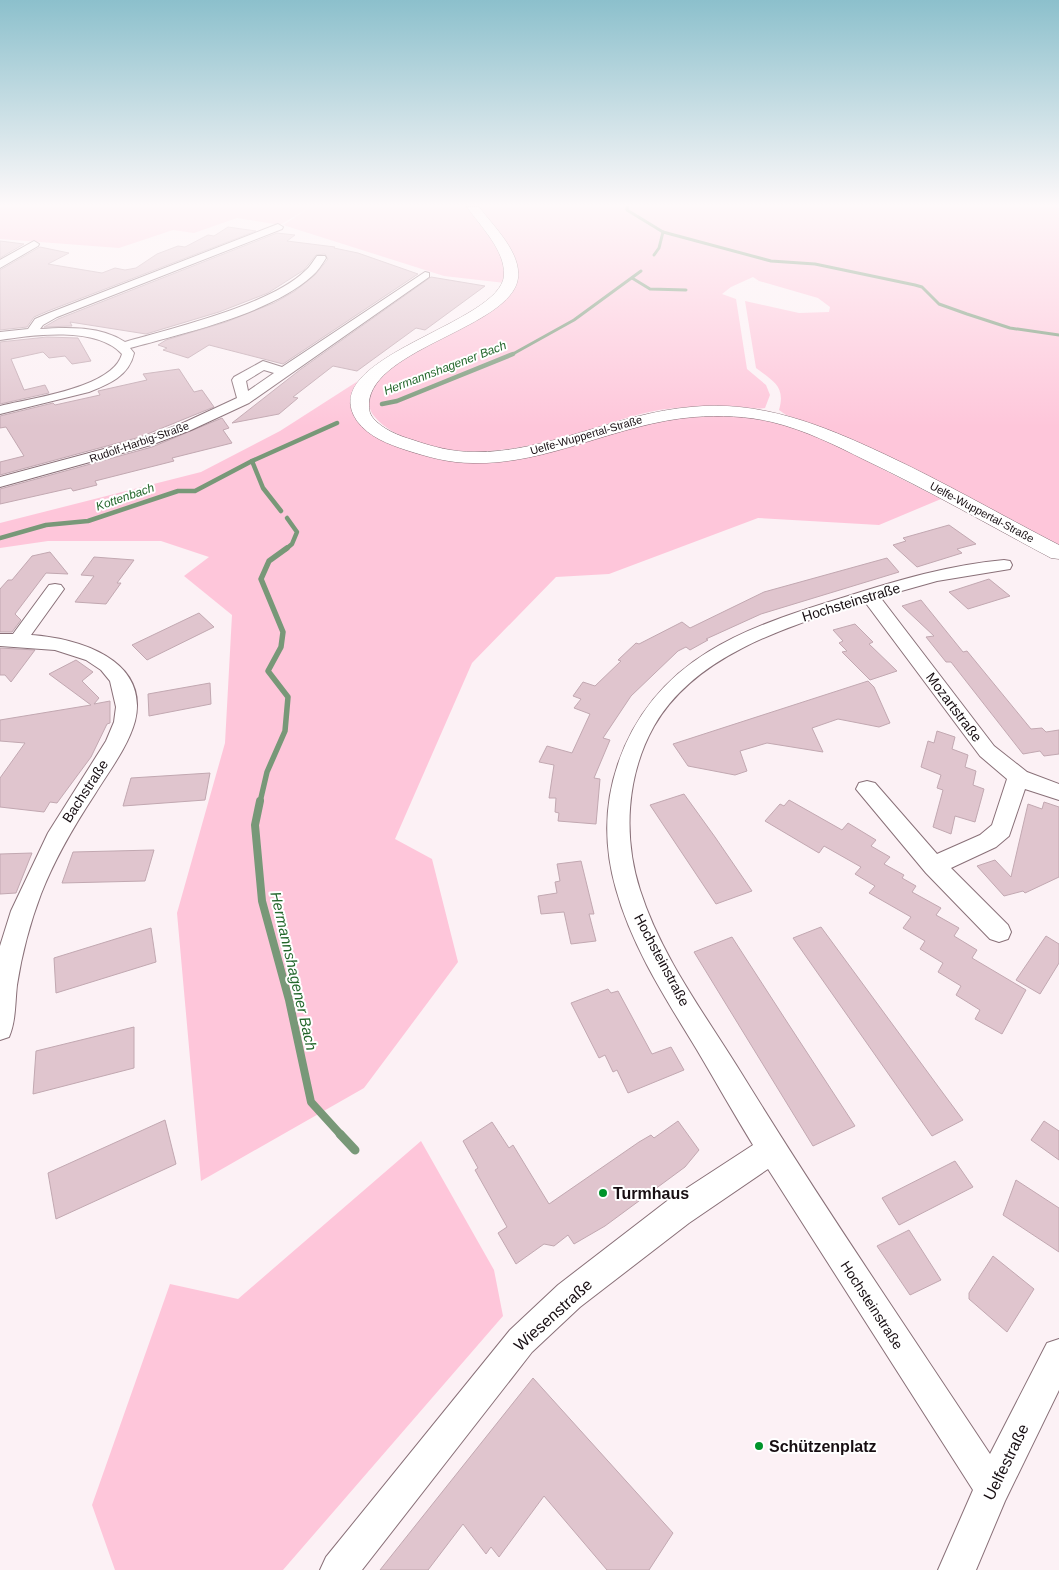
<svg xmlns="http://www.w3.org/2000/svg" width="1059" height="1570" viewBox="0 0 1059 1570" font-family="Arial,sans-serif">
<rect width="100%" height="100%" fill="#fcf1f5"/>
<g fill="#fec6da">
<path d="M 0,207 L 469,207 L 504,257 L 505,283 L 444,276 L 283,225 L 309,208 L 280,225 L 237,218 L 194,233 L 173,230 L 119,248 L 0,239 Z"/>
<path d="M 477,207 L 1059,207 L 1059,545 L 963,494 L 839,434 L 786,415 L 779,410 C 786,386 773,381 756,368 L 745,301 L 799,313 L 829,312 L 830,307 L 818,298 L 759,281 L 753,277 L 731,287 L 722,294 L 736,299 L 747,369 L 766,385 L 770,395 L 765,408 C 750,410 738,406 723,406 C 702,406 680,407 659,410 C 630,415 603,426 575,434 C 525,449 467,460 415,442 C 402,437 383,428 374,416 C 370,412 369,404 367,399 L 376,376 L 436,340 L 514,281 Z"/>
<path d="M 358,381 L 353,393 L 355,407 L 369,428 L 474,460 L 641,422 L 715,413 L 761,419 L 812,433 L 941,499 L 879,525 L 758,518 L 609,574 L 556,577 L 472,663 L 395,839 L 432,859 L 458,962 L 364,1088 L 201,1181 L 177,913 L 225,743 L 232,615 L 184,576 L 209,557 L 161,541 L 48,541 L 0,548 L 0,523 L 201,472 L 280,431 Z"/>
<path d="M 421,1141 L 494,1270 L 503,1316 L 283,1570 L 115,1570 L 92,1505 L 170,1284 L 238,1299 Z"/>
</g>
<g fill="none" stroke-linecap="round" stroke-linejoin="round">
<g stroke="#789878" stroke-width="3">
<path d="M 627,207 L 627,210 L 663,232 L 771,261 L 815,264 L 915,285 L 922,287 L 939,304 L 967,314 L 1010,328 L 1059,335"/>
<path d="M 654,255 L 659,248 L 663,232"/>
<path d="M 632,278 L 650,289 L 686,290"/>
<path d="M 511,355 L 574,320 L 641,271"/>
</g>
<g stroke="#789878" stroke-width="4.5">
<path d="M 382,404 L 397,401 L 513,354"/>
<path d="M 281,511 L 263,488 L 252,461 L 337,423"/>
<path d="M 0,538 L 46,525 L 88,521 L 178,491 L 195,491 L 252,461"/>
<path d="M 286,549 L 292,544 L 297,532 L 287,518"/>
</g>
<path stroke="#789878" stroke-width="5.5" d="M 260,802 L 267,772 L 285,731 L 288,697 L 268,671 L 281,647 L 283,632 L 261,579 L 269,561 L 287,548"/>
<path stroke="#789878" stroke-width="8" d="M 260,801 L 255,825 L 262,901 L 289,1000 L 311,1102 L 341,1135"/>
<path stroke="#789878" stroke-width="9" d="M 340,1134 L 355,1150"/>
</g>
<g fill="#e0c5ce" stroke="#c2a8b1">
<path d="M 228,227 L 256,231 L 48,311 L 34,317 L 27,327 L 0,330 L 0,270 L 40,247 L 69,253 L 48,264 L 102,273 L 115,268 L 125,270 L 136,268 L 157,254 L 178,246 L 185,247 L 208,235 L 214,236 Z"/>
<path d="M 277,233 L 295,235 L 287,241 L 335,247 L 334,248 L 358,253 L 418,274 L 283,364 L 209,345 L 188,358 L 163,350 L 167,348 L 158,345 L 166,340 L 226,322 L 274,303 L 295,291 L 315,275 L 328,259 L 325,254 L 316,255 L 304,270 L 268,293 L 219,312 L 146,334 L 70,322 L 72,326 L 44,327 L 58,319 Z"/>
<path d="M 0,241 L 24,244 L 0,258 Z"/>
<path d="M 431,277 L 485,286 L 425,330 L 416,328 L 357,371 L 333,366 L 293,397 L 298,398 L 279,414 L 232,423 L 301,369 Z"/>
<path d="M 47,337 L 78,338 L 91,361 L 72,364 L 65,356 L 49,358 L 43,352 L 11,359 L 24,390 L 45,385 L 49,393 L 0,404 L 0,342 Z"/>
<path d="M 179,369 L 194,392 L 202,390 L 214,407 L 140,437 L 0,475 L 0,462 L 24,456 L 6,427 L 0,428 L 0,416 L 53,403 L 55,405 L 100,395 L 98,391 L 147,380 L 143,374 Z"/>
<path d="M 222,418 L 229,428 L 223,430 L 232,443 L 172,458 L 174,461 L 95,481 L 97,485 L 73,491 L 71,488 L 0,504 L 0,489 L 152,447 Z"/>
<path d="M 949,525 L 976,544 L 957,549 L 962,553 L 917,567 L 893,545 L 906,541 L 903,538 Z"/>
<path d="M 50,552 L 68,574 L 46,573 L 15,614 L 21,620 L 12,632 L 0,632 L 0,589 L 8,580 L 12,580 L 32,556 Z"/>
<path d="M 94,557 L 134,560 L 117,583 L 121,583 L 106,604 L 75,602 L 94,576 L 81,575 Z"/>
<path d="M 887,558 L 899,572 L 761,614 L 706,639 L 708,640 L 690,650 L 686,647 L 678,651 L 631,696 L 603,738 L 610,740 L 594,778 L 600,779 L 596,824 L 558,821 L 559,813 L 555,812 L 556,798 L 549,798 L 554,765 L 539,762 L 547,746 L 572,753 L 590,714 L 574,708 L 581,699 L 573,696 L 583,682 L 595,686 L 621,661 L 618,660 L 636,643 L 639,644 L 682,622 L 690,628 L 764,592 Z"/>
<path d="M 989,579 L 1010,596 L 968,609 L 949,592 Z"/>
<path d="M 921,600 L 963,652 L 967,651 L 1031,729 L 1042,728 L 1046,732 L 1059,730 L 1059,754 L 1044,756 L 1040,751 L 1023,754 L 951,662 L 946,662 L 926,637 L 934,636 L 902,606 Z"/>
<path d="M 199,613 L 214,627 L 147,660 L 132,645 Z"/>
<path d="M 855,624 L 873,642 L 869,644 L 897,671 L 870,680 L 842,652 L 847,651 L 839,643 L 843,641 L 833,630 Z"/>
<path d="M 0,648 L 35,650 L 11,682 L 5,675 L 0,675 Z"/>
<path d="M 76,660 L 93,672 L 82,681 L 99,698 L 94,704 L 110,701 L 110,723 L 107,724 L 91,757 L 57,803 L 50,802 L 44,812 L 0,807 L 0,778 L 25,743 L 0,741 L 0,720 L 91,705 L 49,674 Z"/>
<path d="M 868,681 L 874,687 L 890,723 L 879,727 L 838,719 L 812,728 L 823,752 L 767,743 L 740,751 L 747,771 L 735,775 L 688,766 L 673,744 Z"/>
<path d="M 210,683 L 211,704 L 149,716 L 148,694 Z"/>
<path d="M 937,731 L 955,737 L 952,749 L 968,755 L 965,767 L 976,771 L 973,785 L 984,789 L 975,822 L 955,816 L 951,834 L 933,827 L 943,790 L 937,788 L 941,775 L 921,767 L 928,741 L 934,743 Z"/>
<path d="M 210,773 L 205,800 L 123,806 L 131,778 Z"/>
<path d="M 684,794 L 715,837 L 752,891 L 716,904 L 650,805 Z"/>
<path d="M 789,800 L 842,830 L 848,823 L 876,840 L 871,846 L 890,857 L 884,864 L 904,875 L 902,878 L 916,886 L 912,892 L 941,908 L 936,915 L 959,928 L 954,936 L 977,950 L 972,958 L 1026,990 L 1002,1034 L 975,1019 L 980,1010 L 956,995 L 961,986 L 938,972 L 943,963 L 920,949 L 925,941 L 903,928 L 911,917 L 869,893 L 875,886 L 855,874 L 861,867 L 824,846 L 819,853 L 765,821 L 780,804 L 784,806 Z"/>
<path d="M 1044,802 L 1059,807 L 1059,877 L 1025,893 L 1023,891 L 1004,896 L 977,866 L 995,860 L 1011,877 L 1028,804 L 1042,809 Z"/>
<path d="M 154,850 L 145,881 L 62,883 L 73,852 Z"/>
<path d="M 32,853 L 16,893 L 0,894 L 0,854 Z"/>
<path d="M 581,861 L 594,914 L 589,914 L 596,941 L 571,944 L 564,912 L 541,914 L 538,896 L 557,893 L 555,882 L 560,881 L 557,864 Z"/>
<path d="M 821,927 L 940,1089 L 963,1120 L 932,1136 L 793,938 Z"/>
<path d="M 151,928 L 156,962 L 56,993 L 54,958 Z"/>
<path d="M 1046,936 L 1059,944 L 1059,963 L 1040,994 L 1016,980 Z"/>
<path d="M 732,937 L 789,1025 L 855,1126 L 813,1146 L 694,952 Z"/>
<path d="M 608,989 L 611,993 L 618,991 L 652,1054 L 671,1047 L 684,1070 L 628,1093 L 617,1070 L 613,1072 L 605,1055 L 599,1058 L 571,1003 Z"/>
<path d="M 134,1027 L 134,1068 L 33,1094 L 36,1051 Z"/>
<path d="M 165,1120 L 176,1164 L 56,1219 L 48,1173 Z"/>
<path d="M 678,1121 L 699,1150 L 685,1167 L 605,1226 L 574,1244 L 568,1235 L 554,1246 L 544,1244 L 516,1264 L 498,1233 L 507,1227 L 475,1170 L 478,1168 L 463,1141 L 492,1122 L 509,1148 L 513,1145 L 549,1204 L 639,1142 L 651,1135 L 654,1138 Z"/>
<path d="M 1044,1121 L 1059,1131 L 1059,1160 L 1031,1140 Z"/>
<path d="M 955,1161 L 973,1187 L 899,1225 L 882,1198 Z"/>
<path d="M 1016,1180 L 1059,1208 L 1059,1252 L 1003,1215 Z"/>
<path d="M 909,1230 L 941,1280 L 910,1295 L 877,1246 Z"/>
<path d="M 993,1256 L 1034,1289 L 1007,1332 L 969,1299 L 969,1293 Z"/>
<path d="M 533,1378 L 673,1533 L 649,1570 L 607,1570 L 544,1496 L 499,1557 L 491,1547 L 486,1554 L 463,1524 L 428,1570 L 380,1570 Z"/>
</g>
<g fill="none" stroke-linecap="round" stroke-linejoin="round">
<g stroke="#897078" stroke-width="2">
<g id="minor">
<path d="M 278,224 L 283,227 L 282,229 L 57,317 L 43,325 L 40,329 C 67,327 102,326 125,342 C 173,328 270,305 305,271 C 310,267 313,261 317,256 L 325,256 L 326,258 C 322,264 318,271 312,276 C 270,314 184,333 130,348 L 134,353 C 129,376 109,384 89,392 L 0,414 L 0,406 C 31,398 113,388 122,354 C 96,326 34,335 0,340 L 0,332 L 28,329 L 35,319 L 49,313 Z"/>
<path d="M 34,241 L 39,244 L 38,246 L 0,268 L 0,260 Z"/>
<path d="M 425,272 L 429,273 L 429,277 L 249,403 L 191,430 L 151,445 L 0,487 L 0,477 L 141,439 L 181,424 L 237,398 L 232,380 L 234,377 L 263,361 L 282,367 ZM 264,370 L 274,373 L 248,391 L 246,381 Z"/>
<path d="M 1004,560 L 1010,561 L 1012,565 L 1010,569 L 937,581 L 880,597 L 994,746 L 1027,772 L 1059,784 L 1059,800 L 1025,789 L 1009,836 L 996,847 L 951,868 L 1008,925 L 1011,932 L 1008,939 L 999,942 L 990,939 L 926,873 L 856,789 L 859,783 L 867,781 L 875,783 L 937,854 L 980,835 L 992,825 L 1007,779 L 980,756 L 865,602 C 790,626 696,653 654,726 C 626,776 623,837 640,890 C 661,956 704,1013 740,1071 C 820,1201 906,1327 990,1454 L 1047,1343 L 1059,1339 L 1059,1390 L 1005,1501 L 976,1570 L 938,1570 L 973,1490 L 768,1169 L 689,1223 L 580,1307 L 532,1352 L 362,1570 L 320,1570 L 326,1557 L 510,1330 L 558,1285 L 667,1201 L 753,1145 C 734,1114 716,1082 697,1050 C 666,999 632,947 616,889 C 604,847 604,805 618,764 C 655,657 747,627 845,597 C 898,580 949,565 1004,560 Z"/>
<path d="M 55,584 L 61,585 L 64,589 L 31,635 C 77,638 150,659 135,721 C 128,747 109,771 95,794 C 74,826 55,858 41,894 C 30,923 22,953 17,985 C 15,1002 16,1021 9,1037 L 0,1040 L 0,946 L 11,911 L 48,833 L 106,741 L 114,722 L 116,707 L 110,681 L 101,670 L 86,660 L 55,650 L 0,646 L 0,634 L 13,634 L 49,585 Z"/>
</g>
</g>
<g stroke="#897078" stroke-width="1">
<path id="secondary" d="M 467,207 L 479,207 C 494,227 521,252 518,278 C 512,327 373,348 369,403 C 369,409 369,413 373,418 C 382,429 399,436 413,440 C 433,447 453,452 474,452 C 547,453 617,413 691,407 C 761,400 822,425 884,454 C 944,482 1001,515 1059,545 L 1059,559 L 1051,558 C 989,525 928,490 865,460 C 835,445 805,430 772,422 C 747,416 720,415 694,417 C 618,423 548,465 473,463 C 449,463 428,457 406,450 C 388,444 369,437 357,421 C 313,357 502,324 504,275 C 505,250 481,227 467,207 Z"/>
</g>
<use href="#minor" fill="#fff" fill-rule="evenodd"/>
<use href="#secondary" fill="#fff" fill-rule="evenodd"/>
</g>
<linearGradient id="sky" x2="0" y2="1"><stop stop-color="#8cc0cc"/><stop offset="0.48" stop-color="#fef9fa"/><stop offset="1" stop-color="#fef9fa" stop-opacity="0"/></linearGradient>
<rect width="1059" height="427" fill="url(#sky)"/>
<g fill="#00942a" stroke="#fff" stroke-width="2">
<circle cx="603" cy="1193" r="5"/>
<circle cx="759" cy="1446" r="5"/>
</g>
<g text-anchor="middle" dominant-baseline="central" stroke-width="4" stroke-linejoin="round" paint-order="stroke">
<g font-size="11" fill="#170e12" stroke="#fff">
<text transform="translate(586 435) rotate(-16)">Uelfe-Wuppertal-Straße</text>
<text transform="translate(139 442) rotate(-19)">Rudolf-Harbig-Straße</text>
<text transform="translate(982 512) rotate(28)">Uelfe-Wuppertal-Straße</text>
</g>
<g font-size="12" font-style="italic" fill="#24672c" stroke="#fff">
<text transform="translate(445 368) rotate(-21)">Hermannshagener Bach</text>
<text transform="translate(125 497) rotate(-19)">Kottenbach</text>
</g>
<g font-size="14" fill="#170e12" stroke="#fff">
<text transform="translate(851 602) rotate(-17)">Hochsteinstraße</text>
<text transform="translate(954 707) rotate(53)">Mozartstraße</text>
<text transform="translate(85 791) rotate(-57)">Bachstraße</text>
<text transform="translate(662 960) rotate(62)">Hochsteinstraße</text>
<text transform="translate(872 1305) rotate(57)">Hochsteinstraße</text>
</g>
<g font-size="15" font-style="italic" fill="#24672c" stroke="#fff">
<text transform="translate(294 971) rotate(77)">Hermannshagener Bach</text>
</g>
<g font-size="16" font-weight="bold" fill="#170e12" stroke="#fff" text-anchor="start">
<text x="613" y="1193">Turmhaus</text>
<text x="769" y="1446">Schützenplatz</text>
</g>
<g font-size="16" fill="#170e12" stroke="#fff">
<text transform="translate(553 1315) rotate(-42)">Wiesenstraße</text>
<text transform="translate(1006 1462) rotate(-64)">Uelfestraße</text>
</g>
</g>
</svg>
